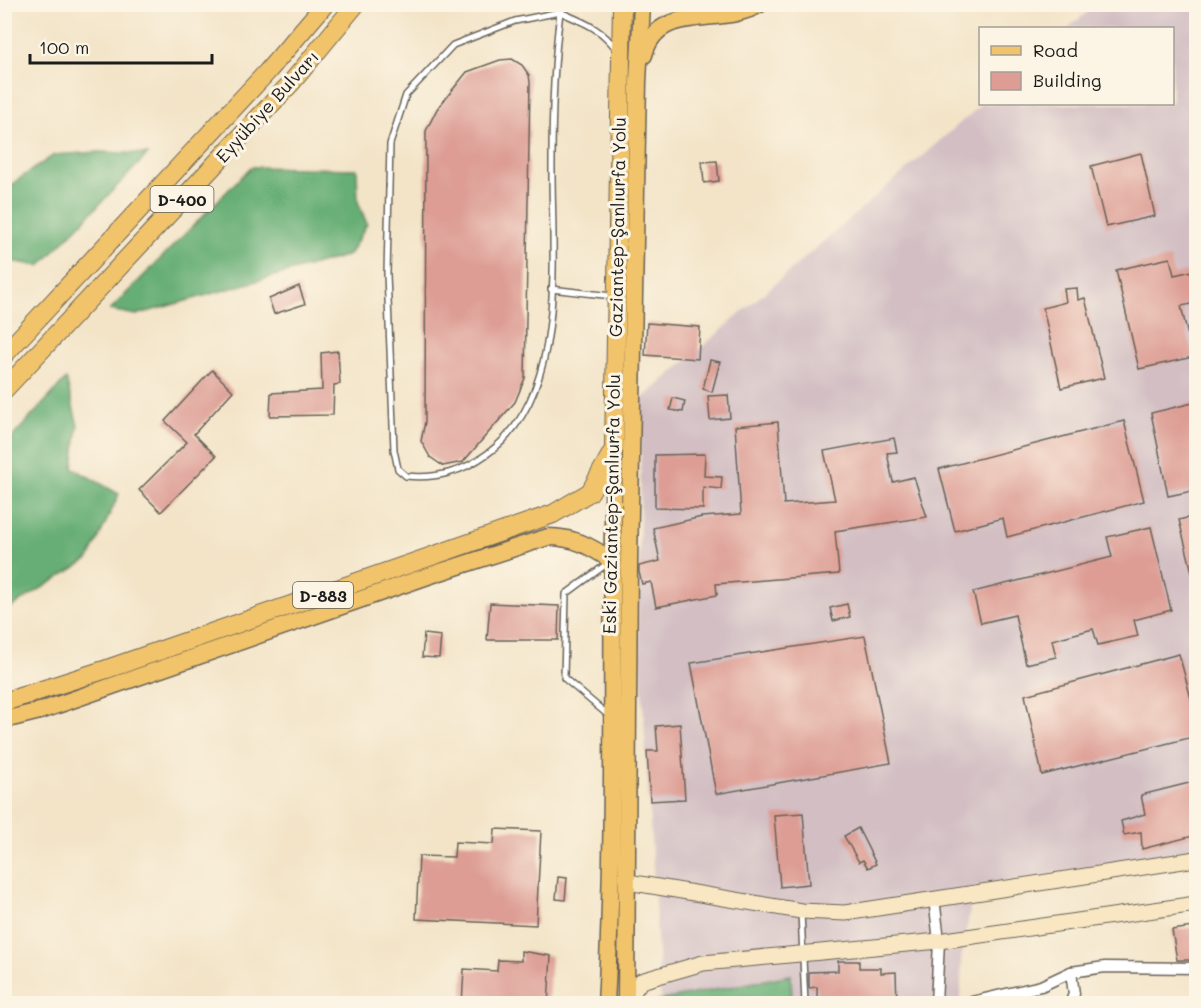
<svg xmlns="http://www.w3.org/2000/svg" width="1201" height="1008" viewBox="0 0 1201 1008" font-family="Mali,sans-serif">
<rect width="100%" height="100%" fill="#fcf5e5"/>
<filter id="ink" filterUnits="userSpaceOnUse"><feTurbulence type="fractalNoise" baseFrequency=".0167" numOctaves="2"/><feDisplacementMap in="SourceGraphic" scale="12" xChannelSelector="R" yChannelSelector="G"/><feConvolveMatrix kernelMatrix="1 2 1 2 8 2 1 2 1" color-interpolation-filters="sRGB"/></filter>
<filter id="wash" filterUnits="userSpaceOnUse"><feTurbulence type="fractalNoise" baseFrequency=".008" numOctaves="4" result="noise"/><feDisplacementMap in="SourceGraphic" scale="24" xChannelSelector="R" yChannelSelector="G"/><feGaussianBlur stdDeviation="1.35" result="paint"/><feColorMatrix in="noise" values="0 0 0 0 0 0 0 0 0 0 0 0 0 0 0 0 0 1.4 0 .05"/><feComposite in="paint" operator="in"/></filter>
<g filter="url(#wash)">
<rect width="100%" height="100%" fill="#f3e4c8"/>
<path fill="#d2bec3" d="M 1096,5 L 1196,5 L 1196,849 L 974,887 L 961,960 L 961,1003 L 661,1003 L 638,618 L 642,399 L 982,104 L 1172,104 L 1172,28 L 1068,28 Z"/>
<g fill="#66ae75" stroke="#416548" stroke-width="1.5">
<path d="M 99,152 L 148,154 L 40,266 L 5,260 L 5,194 L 16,181 L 54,155 Z"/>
<path d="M 251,167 L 357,169 L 358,202 L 367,224 L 349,255 L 136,315 L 110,310 Z"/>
<path d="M 66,379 L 78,426 L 73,468 L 119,494 L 89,559 L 5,611 L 5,445 Z"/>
<path d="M 791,975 L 792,1003 L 657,1003 L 657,1001 Z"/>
</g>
<g id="blocks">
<g fill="#dd9d94">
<path d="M 512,59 L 522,65 L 529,75 L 530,82 L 525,378 L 515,402 L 463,462 L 443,466 L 430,457 L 421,441 L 425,422 L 426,131 L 437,109 L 467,72 L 500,60 Z"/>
<path d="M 1141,153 L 1155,216 L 1106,227 L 1091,166 Z"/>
<path d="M 717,161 L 719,181 L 704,183 L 702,162 Z"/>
<path d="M 1170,258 L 1174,275 L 1197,270 L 1197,303 L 1181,306 L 1193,357 L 1139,369 L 1116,270 Z"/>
<path d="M 299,286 L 305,304 L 274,314 L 269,299 Z"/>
<path d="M 1077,288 L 1078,300 L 1085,298 L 1104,378 L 1061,388 L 1043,308 L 1066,302 L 1064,289 Z"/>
<path d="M 647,323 L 700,327 L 698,359 L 645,355 Z"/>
<path d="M 338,351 L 340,384 L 334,385 L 333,415 L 270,416 L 271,393 L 322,390 L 321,353 Z"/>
<path d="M 710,360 L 720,362 L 712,392 L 703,389 Z"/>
<path d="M 212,370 L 233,391 L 194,434 L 216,456 L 161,512 L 139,490 L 187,442 L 165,421 Z"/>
<path d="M 728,395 L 730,418 L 710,420 L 708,396 Z"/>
<path d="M 673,398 L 685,401 L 683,412 L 670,410 Z"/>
<path d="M 1197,402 L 1197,490 L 1168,496 L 1151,413 Z"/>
<path d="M 1124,421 L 1144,501 L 1007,537 L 1003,518 L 955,531 L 939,469 Z"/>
<path d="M 778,422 L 784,504 L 835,500 L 824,451 L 894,438 L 897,452 L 887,453 L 893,482 L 914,477 L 927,517 L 835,531 L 839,574 L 716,584 L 717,595 L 656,607 L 651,582 L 642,584 L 639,572 L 639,566 L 660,561 L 653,528 L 702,517 L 741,514 L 735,426 Z"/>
<path d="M 705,454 L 704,476 L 722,477 L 721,489 L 703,487 L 703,509 L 655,508 L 655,455 Z"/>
<path d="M 1197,515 L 1197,575 L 1193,576 L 1179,520 Z"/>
<path d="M 1151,527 L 1171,610 L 1134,620 L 1138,636 L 1098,645 L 1093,629 L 1052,640 L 1056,657 L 1026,664 L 1015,615 L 981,623 L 973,592 L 1112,557 L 1107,537 Z"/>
<path d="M 490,603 L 559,606 L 558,640 L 487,640 Z"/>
<path d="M 847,604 L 850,617 L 833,621 L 830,608 Z"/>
<path d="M 424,634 L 441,636 L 439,658 L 422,657 Z"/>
<path d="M 865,636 L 891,763 L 716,794 L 691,663 Z"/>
<path d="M 1179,654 L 1197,721 L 1197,736 L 1042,775 L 1025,695 Z"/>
<path d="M 680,724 L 685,799 L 650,801 L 647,751 L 658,751 L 656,726 Z"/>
<path d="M 1197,781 L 1197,835 L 1142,849 L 1141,832 L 1124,835 L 1121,821 L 1145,814 L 1141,795 Z"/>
<path d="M 803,813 L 809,884 L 780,887 L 774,815 Z"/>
<path d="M 858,828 L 876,864 L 868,868 L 863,860 L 859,862 L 844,836 Z"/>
<path d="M 495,829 L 541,831 L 536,925 L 416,919 L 419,856 L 454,857 L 455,842 L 494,844 Z"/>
<path d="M 558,877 L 567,878 L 565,900 L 556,899 Z"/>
<path d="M 1193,927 L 1197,960 L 1177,960 L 1172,930 Z"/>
<path d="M 521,951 L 551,956 L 548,1004 L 462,1004 L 464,969 L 497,971 L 498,960 L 521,961 Z"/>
<path d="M 838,961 L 859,961 L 859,968 L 881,968 L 881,973 L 896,972 L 897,1004 L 817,1004 L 817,987 L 809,988 L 809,972 L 838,971 Z"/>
</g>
</g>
</g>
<g filter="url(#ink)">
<use href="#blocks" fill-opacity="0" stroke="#676258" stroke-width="1.5"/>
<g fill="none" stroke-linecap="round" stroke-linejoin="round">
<g stroke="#676258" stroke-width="8">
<g id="lane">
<path d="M 565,4 L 560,12 C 583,22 601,28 616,49"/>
<path d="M 560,12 C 554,62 552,112 552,162 C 551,252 570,395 487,454 C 462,472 437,479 406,476 L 398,469 L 394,450 L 387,274 L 390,144 L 406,95 L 453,45 L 515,21 Z"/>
<path d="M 551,289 L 612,296"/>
<path d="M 608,563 L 566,594 L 564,678 L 608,715"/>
<path d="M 801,912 L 805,1004"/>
</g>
</g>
<g stroke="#676258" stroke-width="13">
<g id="street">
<path d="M 934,898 L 939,941 L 936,1004"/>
<path d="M 963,1004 L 1041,986 L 1071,972 L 1105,967 L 1196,968"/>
<path d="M 1070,1004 L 1074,994 L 1071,972"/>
</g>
</g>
<g stroke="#676258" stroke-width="17">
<g id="secondary">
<path d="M 628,882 L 801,911 L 845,913 L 1196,859"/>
<path d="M 626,1002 L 641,981 L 703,963 L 939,941 L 1196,904"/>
</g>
</g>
<g stroke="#676258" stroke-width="19">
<g id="primary">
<path d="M 644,55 C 658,1 721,28 760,4"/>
<path d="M 4,720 L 40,711 L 428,576 L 548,537 C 574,537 590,546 611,560"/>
<path d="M 606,1004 C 616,819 610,634 614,449"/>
<path d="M 626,1004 L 629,563 L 638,82 L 642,4"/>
</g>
</g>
<g stroke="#676258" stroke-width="20">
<g id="highway">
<path d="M 4,355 L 267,72 L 325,4"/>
<path d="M 4,390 L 292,82 L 356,4"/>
<path d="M 4,702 L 107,669 L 553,514 L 590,492 L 614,449 L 622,4"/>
</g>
</g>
<use href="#lane" stroke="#fff" stroke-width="5"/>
<use href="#street" stroke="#fff" stroke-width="10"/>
<use href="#secondary" stroke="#f9e7c3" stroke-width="15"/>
<use href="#primary" stroke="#f1c36a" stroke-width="16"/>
<use href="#highway" stroke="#f1c36a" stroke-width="18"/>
</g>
</g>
<g text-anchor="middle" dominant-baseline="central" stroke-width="6" stroke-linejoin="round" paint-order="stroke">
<g fill="#fcf5e5" stroke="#5f5d58" stroke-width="1.5">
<rect x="150.5" y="186" width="63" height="26" rx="4.5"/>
<rect x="293" y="582" width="60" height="26" rx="4.5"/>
</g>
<g font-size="16" font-weight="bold" fill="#1c1c1c">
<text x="182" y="199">D-400</text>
<text x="323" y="595">D-883</text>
</g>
<g font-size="18" fill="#1c1c1c" stroke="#fcf5e5">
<text transform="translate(267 106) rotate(-48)">Eyyübiye Bulvarı</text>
<text transform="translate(617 227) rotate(-89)">Gaziantep-Şanlıurfa Yolu</text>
<text transform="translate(611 504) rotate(-89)">Eski Gaziantep-Şanlıurfa Yolu</text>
</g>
</g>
<rect width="1201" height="1008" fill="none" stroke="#fcf5e5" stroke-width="24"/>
<rect x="979" y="27" width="195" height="78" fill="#fcf5e5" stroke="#a29e95" stroke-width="1.5"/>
<rect x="991" y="46" width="30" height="9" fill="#f1c36a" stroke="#a29e95" stroke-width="1.5"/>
<text x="1033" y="57" font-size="18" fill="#1c1c1c">Road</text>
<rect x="991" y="72" width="30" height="18" fill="#dd9d94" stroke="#a29e95" stroke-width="1.5"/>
<text x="1033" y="87" font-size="18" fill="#1c1c1c">Building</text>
<path d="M30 54v9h182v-9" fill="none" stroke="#1c1c1c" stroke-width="3"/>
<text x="39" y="54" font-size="18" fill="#1c1c1c" stroke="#fcf5e5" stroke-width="4.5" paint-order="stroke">100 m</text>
</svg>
